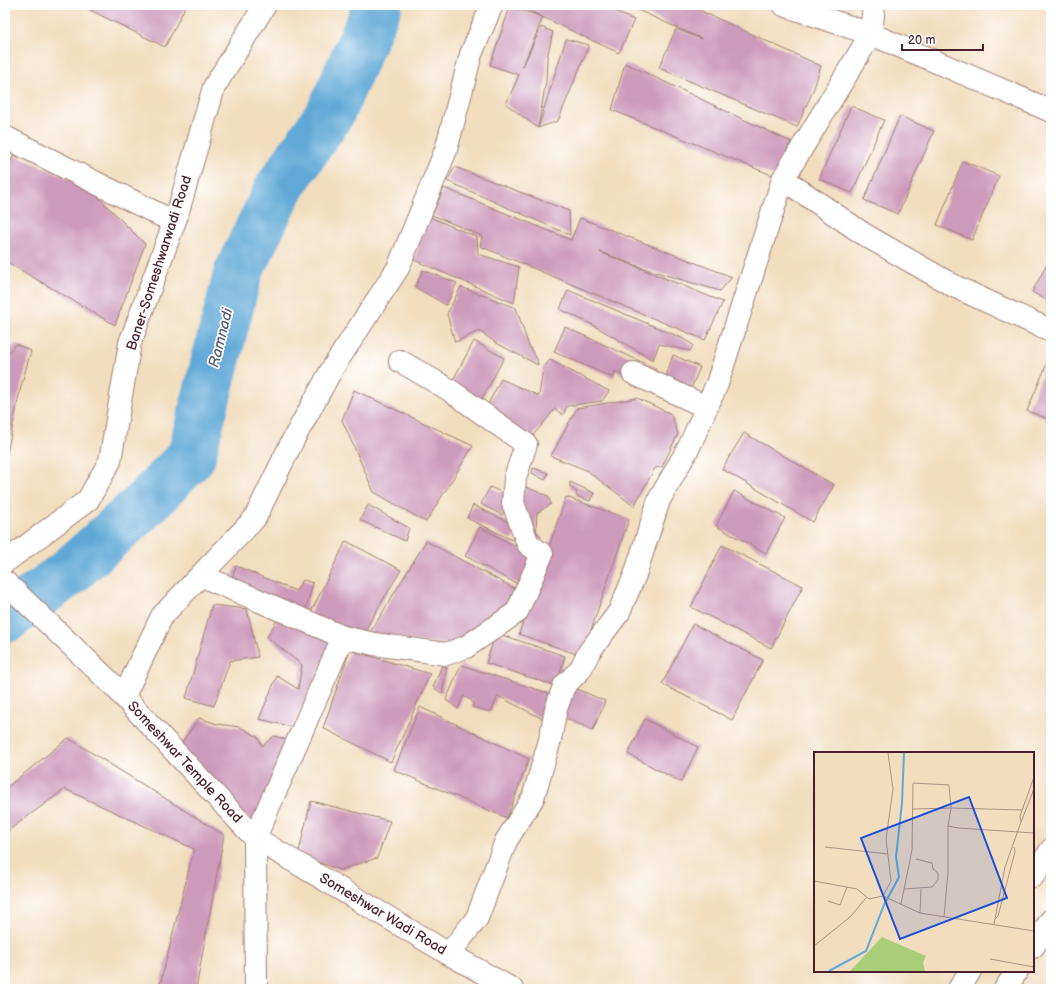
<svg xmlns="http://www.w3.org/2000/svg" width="1056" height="994" viewBox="0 0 1056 994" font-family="'Balsamiq Sans',sans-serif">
<rect width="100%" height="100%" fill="#fff"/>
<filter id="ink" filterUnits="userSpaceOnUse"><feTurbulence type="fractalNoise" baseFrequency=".025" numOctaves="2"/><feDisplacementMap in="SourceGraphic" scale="8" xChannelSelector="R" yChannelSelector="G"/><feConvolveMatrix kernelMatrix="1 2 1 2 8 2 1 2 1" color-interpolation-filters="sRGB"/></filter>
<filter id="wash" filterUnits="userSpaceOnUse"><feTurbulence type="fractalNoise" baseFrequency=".012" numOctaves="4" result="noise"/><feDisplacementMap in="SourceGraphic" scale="16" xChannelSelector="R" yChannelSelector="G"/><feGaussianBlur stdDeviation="0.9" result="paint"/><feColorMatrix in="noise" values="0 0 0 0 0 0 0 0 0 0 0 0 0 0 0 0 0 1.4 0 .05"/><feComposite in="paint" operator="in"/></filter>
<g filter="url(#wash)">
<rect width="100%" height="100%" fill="#f2ddbe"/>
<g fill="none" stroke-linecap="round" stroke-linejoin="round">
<path stroke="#61a9d7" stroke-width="49" d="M 5,619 L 67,574 L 143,506 L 191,457 L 238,273 L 279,188 L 331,112 L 378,5"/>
</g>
<g id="blocks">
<g fill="#cc9aba">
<path d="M 80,5 L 186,5 L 165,47 Z"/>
<path d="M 517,5 L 619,5 L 618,13 L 634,20 L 619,53 Z"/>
<path d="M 627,5 L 688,5 L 821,66 L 814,88 L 797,127 L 659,68 L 676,29 L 702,39 Z"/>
<path d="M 819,5 L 833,5 L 831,10 Z"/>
<path d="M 510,7 L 543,17 L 523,66 L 541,27 L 553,32 L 547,58 L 546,81 L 538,128 L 566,39 L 589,45 L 558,121 L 538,128 L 506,104 L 519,75 L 490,65 Z"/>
<path d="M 625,63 L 791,142 L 774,176 L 612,110 Z"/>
<path d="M 851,106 L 884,120 L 852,193 L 819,179 Z"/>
<path d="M 900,116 L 934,131 L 898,214 L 864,200 Z"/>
<path d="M 14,155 L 87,186 L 145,244 L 115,325 L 5,261 L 5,173 Z"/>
<path d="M 963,161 L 999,176 L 972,240 L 937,225 Z"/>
<path d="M 455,167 L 569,211 L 570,235 L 447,181 Z"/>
<path d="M 444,188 L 571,240 L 580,218 L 732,277 L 720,291 L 649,270 L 600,252 L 723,302 L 705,340 L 480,246 L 482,236 L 432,215 Z"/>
<path d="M 427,216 L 477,237 L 478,254 L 519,267 L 514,303 L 414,260 Z"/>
<path d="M 1051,257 L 1051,303 L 1032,292 Z"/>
<path d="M 423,270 L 457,283 L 446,305 L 415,287 Z"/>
<path d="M 461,287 L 516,308 L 529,346 L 537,359 L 538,365 L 498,344 L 479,331 L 455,342 L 447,314 Z"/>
<path d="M 568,290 L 682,338 L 693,345 L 690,351 L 659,344 L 653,360 L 593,325 L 560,309 Z"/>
<path d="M 565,327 L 655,368 L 655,374 L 625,375 L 615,371 L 614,378 L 554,352 Z"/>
<path d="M 474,341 L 504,358 L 476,410 L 448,389 Z"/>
<path d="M 16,344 L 31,351 L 21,386 L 6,458 L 5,357 Z"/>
<path d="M 1051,354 L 1051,420 L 1027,411 Z"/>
<path d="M 673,355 L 700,367 L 691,389 L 666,376 Z"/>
<path d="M 550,360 L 609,391 L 602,401 L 567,406 L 563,415 L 555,409 L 526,444 L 483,414 L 501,379 L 539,396 L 543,368 Z"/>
<path d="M 354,390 L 473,446 L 426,522 L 374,492 L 342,420 Z"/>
<path d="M 637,398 L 671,414 L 678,434 L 662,467 L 655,468 L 634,506 L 586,470 L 551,456 L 577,408 Z"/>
<path d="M 744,433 L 834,485 L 813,522 L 722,469 Z"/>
<path d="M 533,468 L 548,473 L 545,480 L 532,473 Z"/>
<path d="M 570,482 L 594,493 L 590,501 L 576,496 L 577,492 L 570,487 Z"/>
<path d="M 490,487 L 511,497 L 502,515 L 481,504 Z"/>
<path d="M 526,487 L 548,496 L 551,504 L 537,513 L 536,531 L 541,537 L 534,545 L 519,504 Z"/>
<path d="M 734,491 L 785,518 L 766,553 L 716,526 Z"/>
<path d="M 566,497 L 629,519 L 582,656 L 519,634 Z"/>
<path d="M 368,505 L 409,528 L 405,541 L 360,520 Z"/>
<path d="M 473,505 L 518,527 L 512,540 L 467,518 Z"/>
<path d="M 480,527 L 536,557 L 521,586 L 465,556 Z"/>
<path d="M 346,541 L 401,570 L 362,635 L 309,616 Z"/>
<path d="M 426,541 L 519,591 L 490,623 L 452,645 L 368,636 Z"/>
<path d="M 722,545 L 803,586 L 771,648 L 691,607 Z"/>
<path d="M 236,566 L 296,591 L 303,580 L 313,583 L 305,612 L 230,584 Z"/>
<path d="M 212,605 L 247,609 L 258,657 L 230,661 L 214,706 L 186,698 Z"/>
<path d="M 281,613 L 332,642 L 293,727 L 259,719 L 277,676 L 298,689 L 302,665 L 267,637 Z"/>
<path d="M 693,624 L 763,660 L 732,720 L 662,684 Z"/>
<path d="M 496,633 L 565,656 L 556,686 L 486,663 Z"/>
<path d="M 350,650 L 430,674 L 391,762 L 323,728 Z"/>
<path d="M 443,663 L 447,668 L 442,693 L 433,687 Z"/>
<path d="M 461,665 L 557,696 L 547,721 L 498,696 L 491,712 L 472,707 L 473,703 L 471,700 L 463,696 L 458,709 L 446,700 Z"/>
<path d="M 575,688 L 605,701 L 593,730 L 563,717 Z"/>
<path d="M 420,707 L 529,759 L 507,818 L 394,770 Z"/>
<path d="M 199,718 L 217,724 L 240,727 L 258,737 L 262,746 L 274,736 L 291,741 L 254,825 L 178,748 Z"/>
<path d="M 645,719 L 698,747 L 681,782 L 628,754 Z"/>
<path d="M 68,738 L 224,835 L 196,989 L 159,989 L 194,849 L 65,789 L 5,833 L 5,789 Z"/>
<path d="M 311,801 L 390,821 L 377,858 L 340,870 L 298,855 Z"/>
</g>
</g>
</g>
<g filter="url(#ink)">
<use href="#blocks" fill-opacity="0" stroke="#9e7e74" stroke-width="1"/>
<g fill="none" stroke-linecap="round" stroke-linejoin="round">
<g stroke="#9e7e74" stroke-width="24">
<g id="minor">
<path d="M 784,5 L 871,34 L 783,179 L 865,235 L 954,286 L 1051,331"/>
<path d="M 874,5 L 871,34 L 1051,111"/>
<path d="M 5,137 L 174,222"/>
<path d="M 633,373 L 706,407"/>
<path d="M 5,562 L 88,500 L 110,461 L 130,343 L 177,215 L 214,87 L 265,5"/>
<path d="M 202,576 L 343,637 L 374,644 L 446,654 L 466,647 L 517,612 L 542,554 L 528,544 L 513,503 L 515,478 L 526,444 L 448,389 L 400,361"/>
<path d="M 5,582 L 114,686 L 255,838 L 449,954 L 512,989"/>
<path d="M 124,696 L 162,616 L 255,518 L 292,442 L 332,369 L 398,268 L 446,150 L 471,54 L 492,5"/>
<path d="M 1033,876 L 1051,850"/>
<path d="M 1033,947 L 1051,920"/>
<path d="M 449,954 L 477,918 L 506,841 L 533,798 L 550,740 L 556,709 L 564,686 L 580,670 L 589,652 L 619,612 L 635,575 L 659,500 L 689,447 L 717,384 L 783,179"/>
<path d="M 256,989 L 255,838 L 343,637"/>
<path d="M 959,989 L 970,971"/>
<path d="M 1005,989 L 1017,971"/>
</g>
</g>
<use href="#minor" stroke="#fff" stroke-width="22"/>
</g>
</g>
<g text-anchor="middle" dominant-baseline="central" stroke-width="3.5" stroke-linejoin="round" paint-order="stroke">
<g font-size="14" fill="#4a1f2b" stroke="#fff">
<text transform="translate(159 263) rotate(-72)">Baner-Someshwarwadi Road</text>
<text transform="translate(185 762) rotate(47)">Someshwar Temple Road</text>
<text transform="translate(383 914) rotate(31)">Someshwar Wadi Road</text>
</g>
<g font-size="15" font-style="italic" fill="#545d78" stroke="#fff">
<text transform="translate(221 338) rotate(-76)">Ramnadi</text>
</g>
</g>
<g transform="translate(814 752)">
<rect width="220" height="220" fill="#f2ddbe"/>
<path d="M 68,185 L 112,204 L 109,211 L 111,219 L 36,219 Z" fill="#a8ce79"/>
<path fill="none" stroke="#61a9d7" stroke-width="2" d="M 15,219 L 52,199 L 70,153 L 85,125 L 82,105 L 88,51 L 90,1"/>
<path fill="none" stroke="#af9183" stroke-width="1" d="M 220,25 L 206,64 L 207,70 L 220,37M 99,57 L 137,56 L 134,74 L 144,76 L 220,81M 11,95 L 74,102M 0,129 L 43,137 L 55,147 L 69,144M 90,137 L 118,135 L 124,128 L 124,121 L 119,117 L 118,111 L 102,107M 69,144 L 106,161 L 220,179M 69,144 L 77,129 L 72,87 L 79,37 L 74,1M 14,149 L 26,153 L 33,135M 87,152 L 98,98 L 99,31 L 135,33 L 137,56 L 208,58M 106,161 L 107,137M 130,165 L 134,120 L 134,74M 181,167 L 184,164 L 201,100 L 200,95M 180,172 L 191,115 L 207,70M 0,194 L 36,165 L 52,146M 176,207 L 220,215"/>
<path fill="#1d4ed8" fill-opacity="0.15" stroke="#1d4ed8" stroke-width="2" d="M 155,45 L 193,146 L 86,187 L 47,86 Z"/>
<rect width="220" height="220" fill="none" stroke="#4a1f2b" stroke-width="2"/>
</g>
<rect width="1056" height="994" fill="none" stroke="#fff" stroke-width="20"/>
<path d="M902 44v6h81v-6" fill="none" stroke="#4a1f2b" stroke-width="2"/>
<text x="908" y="44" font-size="12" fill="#4a1f2b" stroke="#ffffff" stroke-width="3" paint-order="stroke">20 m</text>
</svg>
